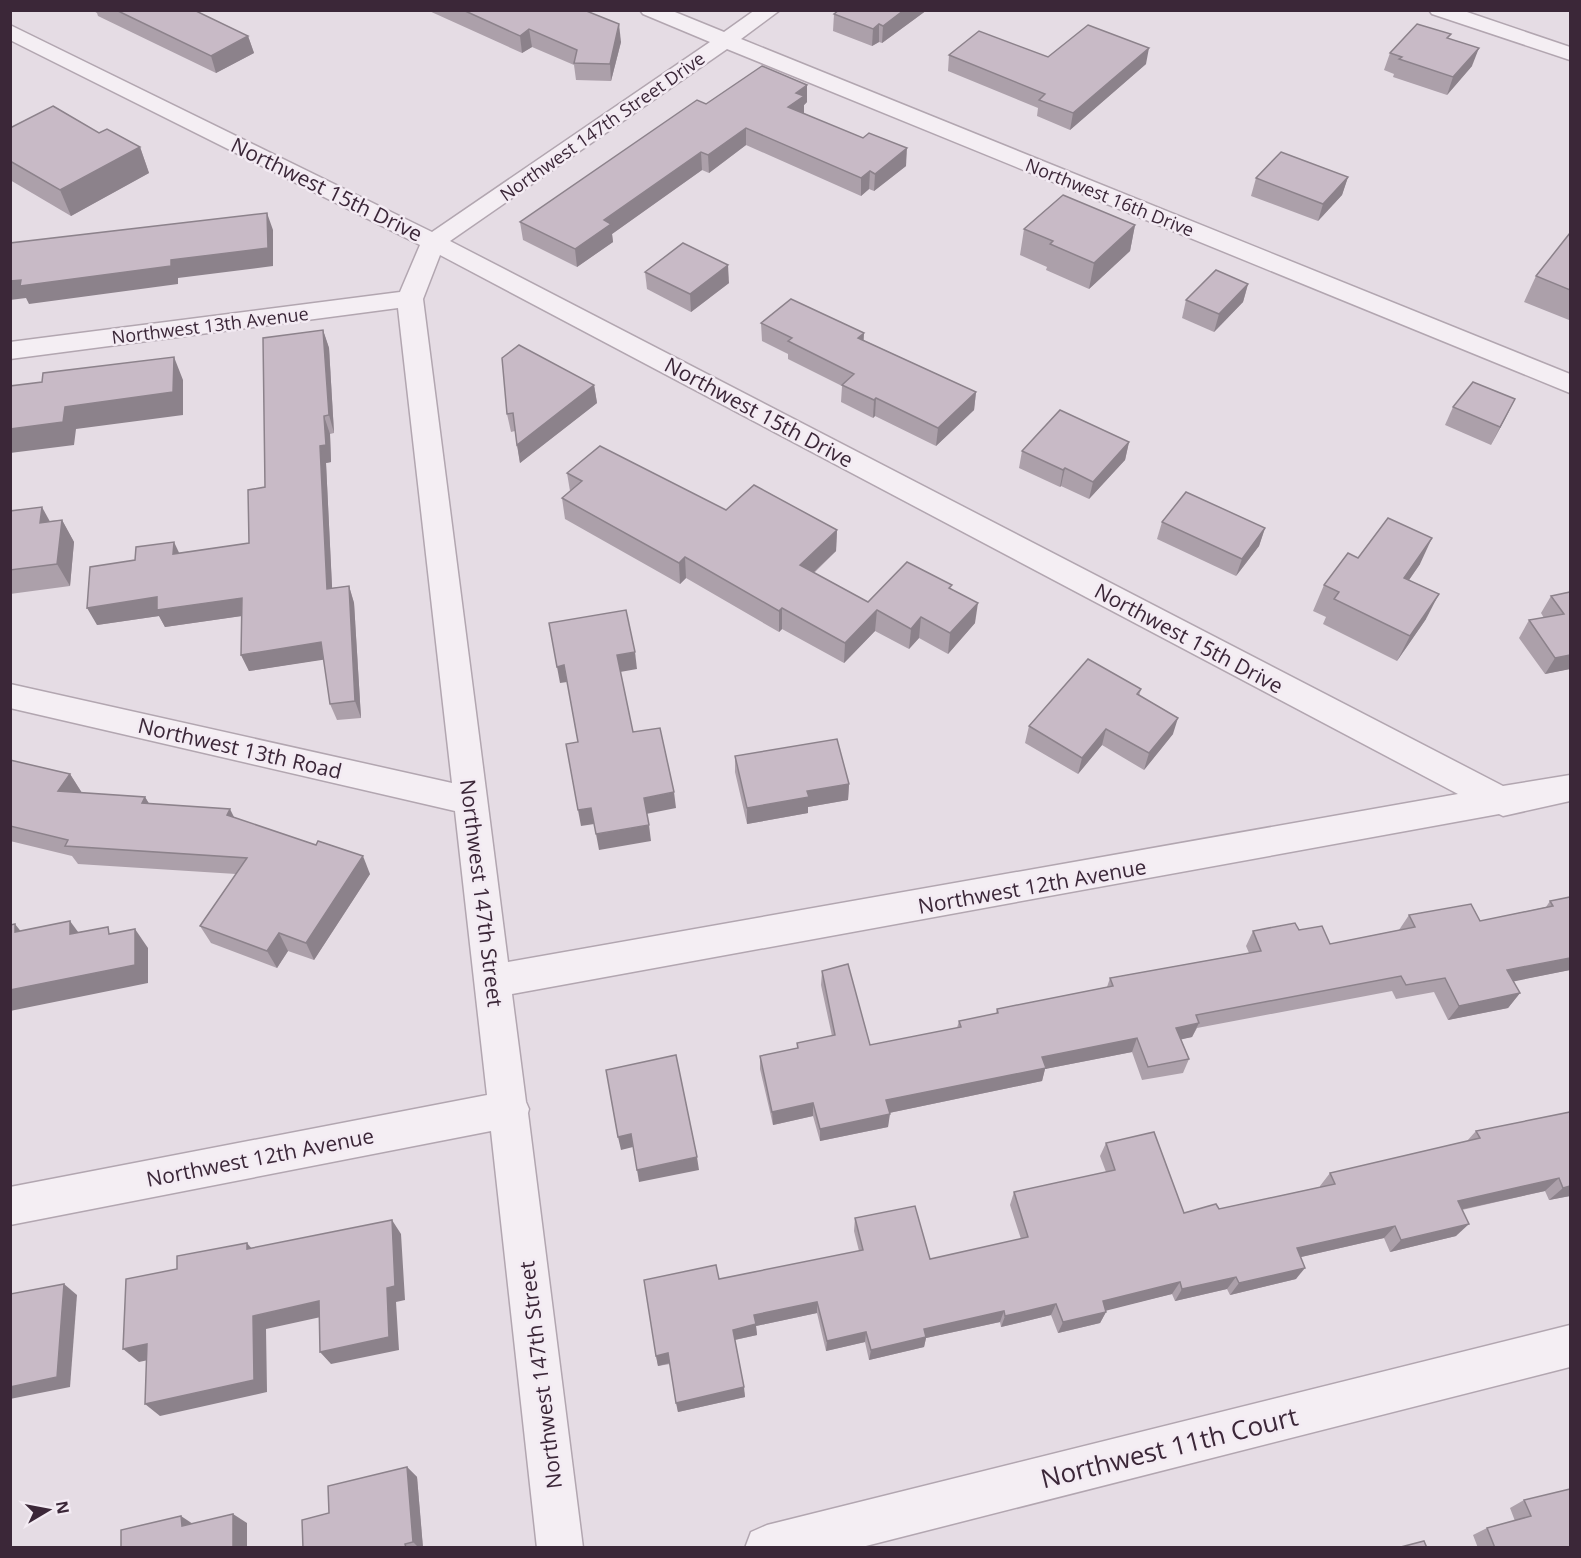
<svg xmlns="http://www.w3.org/2000/svg" width="1581" height="1558" viewBox="0 0 1581 1558" font-family="'Open Sans',sans-serif">
<rect width="100%" height="100%" fill="#e5dce4"/>
<g fill="none" stroke-linecap="round" stroke-linejoin="round">
<g stroke="#b2a6b0" stroke-width="3">
<g id="minor">
<path d="M 640,10 L 670,10 L 724,32 L 755,10 L 780,10 L 741,39 L 1570,374 L 1570,393 L 727,49 L 450,241 L 1503,786 L 1570,775 L 1570,801 L 1503,816 L 1499,814 L 512,994 L 526,1102 L 529,1109 L 528,1113 L 583,1548 L 537,1548 L 491,1131 L 10,1225 L 10,1187 L 487,1095 L 455,811 L 10,708 L 10,684 L 452,783 L 398,308 L 10,359 L 10,342 L 400,292 L 420,245 L 10,40 L 10,25 L 432,232 L 710,42 L 643,14 ZM 440,255 L 1458,794 L 508,962 L 423,299 Z"/>
<path d="M 1429,10 L 1461,10 L 1570,47 L 1570,60 L 1432,14 Z"/>
<path d="M 1570,1325 L 1570,1367 L 858,1548 L 745,1548 L 751,1532 L 767,1525 Z"/>
</g>
</g>
<use href="#minor" fill="#f4eef3" fill-rule="evenodd"/>
</g>
<g fill="#aca0aa">
<path d="M 92,10 L 194,10 L 248,36 L 254,53 L 216,73 L 98,16 L 97,13 Z"/>
<path d="M 427,10 L 584,10 L 621,42 L 611,81 L 576,80 L 574,65 L 532,47 L 522,53 Z"/>
<path d="M 839,10 L 927,10 L 882,43 L 879,42 L 872,46 L 833,31 L 834,14 Z"/>
<path d="M 1449,39 L 1472,66 L 1447,95 L 1393,77 L 1394,74 L 1384,70 L 1390,53 Z"/>
<path d="M 949,55 L 1048,57 L 1146,64 L 1070,130 L 1037,116 L 1038,108 L 948,71 Z"/>
<path d="M 807,102 L 804,105 L 804,113 L 906,166 L 874,191 L 869,189 L 861,196 L 746,145 L 709,173 L 702,170 L 612,234 L 613,242 L 577,267 L 523,240 L 520,222 L 706,104 Z"/>
<path d="M 10,128 L 99,133 L 140,147 L 149,173 L 71,216 L 10,180 Z"/>
<path d="M 1348,177 L 1342,195 L 1318,221 L 1251,196 L 1256,178 Z"/>
<path d="M 1135,225 L 1130,251 L 1089,289 L 1046,270 L 1047,267 L 1020,255 L 1024,229 Z"/>
<path d="M 1570,233 L 1570,318 L 1569,320 L 1524,302 L 1536,276 Z"/>
<path d="M 645,272 L 729,283 L 691,312 L 647,289 Z"/>
<path d="M 1248,284 L 1243,302 L 1214,332 L 1182,318 L 1186,300 Z"/>
<path d="M 761,323 L 864,333 L 863,340 L 976,392 L 974,410 L 936,446 L 875,416 L 873,418 L 841,402 L 842,386 L 788,359 L 788,354 L 762,341 Z"/>
<path d="M 323,330 L 329,348 L 334,433 L 330,434 L 331,462 L 326,463 L 332,588 L 349,586 L 354,603 L 361,718 L 337,720 L 330,704 L 324,659 L 249,671 L 241,655 L 241,616 L 165,627 L 159,616 L 97,625 L 179,553 L 249,543 L 265,487 Z"/>
<path d="M 594,385 L 597,403 L 520,463 L 515,431 L 511,432 L 507,414 Z"/>
<path d="M 1453,407 L 1506,417 L 1491,445 L 1445,425 Z"/>
<path d="M 1129,442 L 1125,460 L 1089,499 L 1061,486 L 1060,487 L 1019,468 L 1022,451 Z"/>
<path d="M 567,473 L 726,510 L 837,530 L 836,551 L 814,573 L 868,602 L 952,589 L 975,623 L 948,654 L 919,638 L 909,649 L 875,631 L 844,663 L 782,629 L 779,632 L 686,578 L 680,584 L 565,519 L 562,498 L 570,491 Z"/>
<path d="M 10,511 L 50,521 L 62,520 L 74,542 L 70,586 L 10,594 Z"/>
<path d="M 1162,522 L 1265,528 L 1259,546 L 1236,576 L 1157,539 Z"/>
<path d="M 1358,558 L 1420,564 L 1409,580 L 1426,619 L 1397,661 L 1323,624 L 1326,617 L 1313,611 L 1324,585 Z"/>
<path d="M 1570,592 L 1570,669 L 1545,674 L 1519,638 L 1529,620 L 1544,618 L 1541,613 L 1551,596 Z"/>
<path d="M 1141,689 L 1139,696 L 1173,734 L 1144,770 L 1102,745 L 1078,774 L 1025,743 L 1029,726 Z"/>
<path d="M 735,756 L 849,784 L 848,800 L 808,807 L 808,813 L 747,824 L 735,772 Z"/>
<path d="M 10,760 L 70,774 L 82,793 L 145,797 L 149,804 L 234,817 L 370,874 L 314,960 L 288,951 L 277,968 L 211,943 L 200,926 L 236,874 L 78,864 L 72,856 L 10,841 Z"/>
<path d="M 1570,897 L 1570,970 L 1513,981 L 1520,993 L 1508,1008 L 1448,1020 L 1434,992 L 1396,999 L 1392,991 L 1197,1028 L 1192,1037 L 1181,1039 L 1189,1059 L 1183,1073 L 1142,1080 L 1132,1052 L 1045,1069 L 1042,1081 L 889,1113 L 888,1127 L 820,1141 L 813,1116 L 773,1125 L 760,1069 L 760,1056 L 797,1048 L 797,1043 L 832,1036 L 821,985 L 822,971 L 870,1045 L 957,1028 L 959,1021 L 996,1014 L 997,1009 L 1107,987 L 1110,978 L 1249,953 L 1246,946 L 1253,931 L 1299,930 L 1330,944 L 1399,930 L 1409,915 L 1480,921 L 1546,907 L 1550,901 Z"/>
<path d="M 1570,1112 L 1570,1196 L 1549,1200 L 1545,1191 L 1462,1210 L 1456,1236 L 1390,1252 L 1384,1238 L 1301,1257 L 1296,1279 L 1230,1295 L 1227,1289 L 1175,1301 L 1172,1294 L 1105,1310 L 1106,1312 L 1100,1323 L 1058,1333 L 1051,1315 L 1001,1327 L 1000,1322 L 926,1338 L 924,1347 L 869,1360 L 865,1342 L 826,1351 L 817,1313 L 756,1326 L 757,1335 L 735,1340 L 745,1397 L 678,1412 L 670,1364 L 658,1366 L 656,1356 L 719,1279 L 859,1251 L 854,1231 L 855,1218 L 930,1259 L 1021,1239 L 1010,1205 L 1014,1192 L 1106,1172 L 1100,1156 L 1106,1143 L 1184,1213 L 1219,1209 L 1320,1187 L 1320,1186 L 1330,1173 L 1467,1141 L 1476,1131 Z"/>
<path d="M 407,1467 L 417,1477 L 423,1548 L 303,1548 L 329,1513 Z"/>
<path d="M 1524,1500 L 1570,1548 L 1478,1548 L 1473,1535 L 1487,1528 L 1515,1521 L 1510,1508 Z"/>
</g>
<g fill="#8c828b">
<path d="M 904,10 L 927,10 L 882,43 L 883,26 Z"/>
<path d="M 619,24 L 621,42 L 611,81 L 610,64 Z"/>
<path d="M 879,24 L 879,42 L 872,46 L 873,29 Z"/>
<path d="M 529,29 L 532,47 L 522,53 L 520,36 Z"/>
<path d="M 248,36 L 254,53 L 216,73 L 211,56 Z"/>
<path d="M 1149,48 L 1146,64 L 1070,130 L 1073,113 Z"/>
<path d="M 1479,48 L 1472,66 L 1447,95 L 1453,77 Z"/>
<path d="M 807,85 L 807,102 L 804,105 L 804,114 L 788,107 L 796,93 Z"/>
<path d="M 746,128 L 746,145 L 709,173 L 708,155 Z"/>
<path d="M 140,147 L 149,173 L 71,216 L 60,190 Z"/>
<path d="M 907,148 L 906,166 L 874,191 L 875,174 Z"/>
<path d="M 701,152 L 702,170 L 612,234 L 613,242 L 577,267 L 575,249 L 604,220 Z"/>
<path d="M 870,171 L 869,189 L 861,196 L 861,178 Z"/>
<path d="M 1348,177 L 1342,195 L 1318,221 L 1323,204 Z"/>
<path d="M 267,213 L 273,230 L 273,266 L 178,278 L 178,284 L 29,304 L 26,298 L 10,300 L 10,281 L 171,260 Z"/>
<path d="M 1135,225 L 1130,251 L 1089,289 L 1094,263 Z"/>
<path d="M 728,265 L 729,283 L 691,312 L 690,294 Z"/>
<path d="M 1248,284 L 1243,302 L 1214,332 L 1219,314 Z"/>
<path d="M 323,330 L 329,348 L 334,433 L 329,415 Z"/>
<path d="M 864,333 L 863,351 L 858,338 Z"/>
<path d="M 174,357 L 183,380 L 183,415 L 76,429 L 74,445 L 10,453 L 10,429 L 65,407 Z"/>
<path d="M 594,385 L 597,403 L 520,463 L 517,445 Z"/>
<path d="M 976,392 L 974,410 L 936,446 L 938,428 Z"/>
<path d="M 876,398 L 875,416 L 873,418 L 874,400 Z"/>
<path d="M 1515,399 L 1506,417 L 1491,445 L 1500,427 Z"/>
<path d="M 324,416 L 330,434 L 331,462 L 326,463 L 333,606 L 327,589 L 320,446 Z"/>
<path d="M 1129,442 L 1125,460 L 1089,499 L 1093,482 Z"/>
<path d="M 1065,468 L 1061,486 L 1060,487 L 1063,470 Z"/>
<path d="M 42,507 L 54,529 L 40,523 Z"/>
<path d="M 62,520 L 74,542 L 70,586 L 57,564 Z"/>
<path d="M 1265,528 L 1259,546 L 1236,576 L 1242,559 Z"/>
<path d="M 837,530 L 836,551 L 799,586 L 800,565 Z"/>
<path d="M 1432,538 L 1420,564 L 1393,603 L 1404,578 Z"/>
<path d="M 174,542 L 182,559 L 173,554 Z"/>
<path d="M 685,557 L 686,578 L 680,584 L 679,563 Z"/>
<path d="M 349,586 L 354,603 L 361,718 L 355,701 Z"/>
<path d="M 1439,594 L 1426,619 L 1397,661 L 1410,636 Z"/>
<path d="M 157,597 L 242,598 L 249,615 L 165,627 L 159,616 L 97,625 L 87,608 Z"/>
<path d="M 978,603 L 975,623 L 948,654 L 950,633 Z"/>
<path d="M 782,608 L 782,629 L 779,632 L 779,611 Z"/>
<path d="M 877,610 L 875,631 L 844,663 L 845,643 Z"/>
<path d="M 921,617 L 919,638 L 909,649 L 911,629 Z"/>
<path d="M 321,642 L 328,659 L 249,671 L 241,655 Z"/>
<path d="M 635,652 L 637,669 L 620,672 L 617,655 Z"/>
<path d="M 1570,655 L 1570,669 L 1545,674 L 1555,658 Z"/>
<path d="M 564,665 L 567,682 L 560,683 L 557,667 Z"/>
<path d="M 1178,718 L 1173,734 L 1144,770 L 1149,753 Z"/>
<path d="M 1106,729 L 1102,745 L 1078,774 L 1082,758 Z"/>
<path d="M 70,774 L 82,793 L 58,791 Z"/>
<path d="M 849,784 L 848,800 L 808,807 L 808,813 L 747,824 L 747,808 L 807,791 Z"/>
<path d="M 674,792 L 676,808 L 646,814 L 644,798 Z"/>
<path d="M 145,797 L 156,815 L 142,803 Z"/>
<path d="M 591,808 L 594,824 L 581,826 L 578,810 Z"/>
<path d="M 230,809 L 239,827 L 227,815 Z"/>
<path d="M 649,825 L 651,841 L 599,850 L 596,834 Z"/>
<path d="M 363,856 L 370,874 L 314,960 L 306,943 Z"/>
<path d="M 70,921 L 84,940 L 70,934 Z"/>
<path d="M 15,924 L 30,943 L 15,932 Z"/>
<path d="M 135,929 L 148,948 L 148,983 L 10,1011 L 10,990 Z"/>
<path d="M 279,933 L 288,951 L 277,968 L 267,951 Z"/>
<path d="M 1570,958 L 1570,970 L 1496,985 L 1507,970 Z"/>
<path d="M 1520,993 L 1508,1008 L 1448,1020 L 1459,1006 Z"/>
<path d="M 1199,1023 L 1192,1037 L 1170,1042 L 1176,1028 Z"/>
<path d="M 1137,1038 L 1132,1052 L 1045,1069 L 1042,1081 L 884,1114 L 886,1100 L 1042,1057 Z"/>
<path d="M 813,1103 L 813,1116 L 773,1125 L 772,1112 Z"/>
<path d="M 890,1114 L 888,1127 L 820,1141 L 820,1129 Z"/>
<path d="M 631,1134 L 633,1147 L 621,1150 L 618,1137 Z"/>
<path d="M 697,1157 L 699,1170 L 639,1182 L 637,1170 Z"/>
<path d="M 1559,1178 L 1545,1191 L 1445,1213 L 1458,1201 Z"/>
<path d="M 1570,1186 L 1570,1196 L 1549,1200 L 1563,1188 Z"/>
<path d="M 392,1220 L 401,1234 L 405,1300 L 396,1302 L 399,1350 L 331,1364 L 320,1352 L 387,1288 Z"/>
<path d="M 1469,1224 L 1456,1236 L 1390,1252 L 1401,1240 Z"/>
<path d="M 1395,1226 L 1384,1238 L 1288,1260 L 1297,1248 Z"/>
<path d="M 247,1243 L 259,1257 L 247,1249 Z"/>
<path d="M 1305,1268 L 1296,1279 L 1230,1295 L 1239,1283 Z"/>
<path d="M 1236,1277 L 1227,1289 L 1175,1301 L 1182,1289 Z"/>
<path d="M 1180,1282 L 1172,1294 L 1097,1313 L 1103,1301 Z"/>
<path d="M 64,1284 L 77,1295 L 70,1387 L 10,1399 L 10,1387 Z"/>
<path d="M 319,1301 L 330,1315 L 266,1329 L 267,1392 L 160,1416 L 145,1404 L 253,1316 Z"/>
<path d="M 817,1302 L 817,1313 L 756,1326 L 757,1335 L 734,1340 L 733,1330 L 754,1315 Z"/>
<path d="M 1056,1304 L 1051,1315 L 1001,1327 L 1005,1316 Z"/>
<path d="M 1004,1311 L 1000,1322 L 926,1338 L 924,1347 L 869,1360 L 871,1350 L 924,1329 Z"/>
<path d="M 1106,1312 L 1100,1323 L 1058,1333 L 1063,1322 Z"/>
<path d="M 866,1332 L 865,1342 L 826,1351 L 827,1341 Z"/>
<path d="M 147,1344 L 162,1357 L 139,1362 L 123,1349 Z"/>
<path d="M 668,1353 L 670,1363 L 658,1366 L 656,1356 Z"/>
<path d="M 744,1387 L 745,1397 L 678,1412 L 676,1403 Z"/>
<path d="M 407,1467 L 417,1477 L 423,1548 L 419,1548 L 413,1542 Z"/>
<path d="M 233,1514 L 247,1523 L 247,1548 L 233,1548 Z"/>
<path d="M 181,1516 L 196,1526 L 182,1526 Z"/>
</g>
<g fill="#c8bac6" stroke="#8c828b" stroke-width="1.5">
<path d="M 116,10 L 194,10 L 248,36 L 211,56 Z"/>
<path d="M 463,10 L 584,10 L 619,24 L 610,64 L 574,63 L 577,50 L 529,29 L 520,36 Z"/>
<path d="M 839,10 L 904,10 L 883,26 L 879,24 L 873,29 L 834,14 Z"/>
<path d="M 1417,24 L 1451,34 L 1447,38 L 1479,48 L 1453,77 L 1399,59 L 1402,57 L 1390,53 Z"/>
<path d="M 1088,25 L 1149,48 L 1073,113 L 1039,100 L 1045,94 L 949,55 L 979,31 L 1048,57 Z"/>
<path d="M 762,66 L 807,85 L 796,93 L 804,96 L 788,107 L 863,138 L 869,133 L 907,148 L 875,174 L 870,171 L 861,178 L 746,128 L 708,155 L 701,152 L 604,220 L 611,224 L 575,249 L 520,222 L 697,100 L 706,104 Z"/>
<path d="M 53,106 L 99,133 L 107,129 L 140,147 L 60,190 L 10,161 L 10,128 Z"/>
<path d="M 1281,152 L 1348,177 L 1323,204 L 1256,178 Z"/>
<path d="M 1063,195 L 1135,225 L 1094,263 L 1050,244 L 1053,241 L 1024,229 Z"/>
<path d="M 267,213 L 268,248 L 171,260 L 171,266 L 20,286 L 21,280 L 10,281 L 10,243 Z"/>
<path d="M 1570,233 L 1570,290 L 1536,276 Z"/>
<path d="M 683,243 L 728,265 L 690,294 L 645,272 Z"/>
<path d="M 1216,270 L 1248,284 L 1219,314 L 1186,300 Z"/>
<path d="M 791,299 L 864,333 L 858,338 L 976,392 L 938,428 L 876,398 L 874,400 L 842,385 L 854,374 L 788,341 L 792,338 L 761,323 Z"/>
<path d="M 323,330 L 329,415 L 324,416 L 326,445 L 320,446 L 327,589 L 349,586 L 355,701 L 330,704 L 321,642 L 241,655 L 242,598 L 157,610 L 157,597 L 87,608 L 90,567 L 135,560 L 136,547 L 174,542 L 173,554 L 249,543 L 248,490 L 265,487 L 263,338 Z"/>
<path d="M 519,345 L 594,385 L 517,445 L 513,413 L 507,414 L 502,358 Z"/>
<path d="M 174,357 L 173,392 L 65,407 L 63,422 L 10,429 L 10,386 L 42,382 L 43,373 Z"/>
<path d="M 1473,382 L 1515,399 L 1500,427 L 1453,407 Z"/>
<path d="M 1060,410 L 1129,442 L 1093,482 L 1065,468 L 1063,470 L 1022,451 Z"/>
<path d="M 600,446 L 726,510 L 754,485 L 837,530 L 800,565 L 868,602 L 907,562 L 952,585 L 949,588 L 978,603 L 950,633 L 921,617 L 911,629 L 877,610 L 845,643 L 782,608 L 779,611 L 685,557 L 679,563 L 562,498 L 582,481 L 567,473 Z"/>
<path d="M 1186,492 L 1265,528 L 1242,559 L 1162,522 Z"/>
<path d="M 42,507 L 40,523 L 62,520 L 57,564 L 10,570 L 10,511 Z"/>
<path d="M 1388,518 L 1432,538 L 1404,578 L 1439,594 L 1410,636 L 1334,599 L 1339,592 L 1324,585 L 1348,553 L 1358,558 Z"/>
<path d="M 1570,592 L 1570,655 L 1555,658 L 1529,620 L 1564,614 L 1551,596 Z"/>
<path d="M 626,610 L 635,652 L 617,655 L 633,732 L 660,728 L 674,792 L 644,798 L 649,825 L 596,834 L 591,808 L 578,810 L 566,744 L 578,742 L 564,665 L 557,667 L 549,623 Z"/>
<path d="M 1088,659 L 1141,689 L 1137,694 L 1178,718 L 1149,753 L 1106,729 L 1082,758 L 1029,726 Z"/>
<path d="M 837,739 L 849,784 L 807,791 L 809,797 L 747,808 L 735,756 Z"/>
<path d="M 10,760 L 70,774 L 58,791 L 145,797 L 142,803 L 230,809 L 227,815 L 316,845 L 318,841 L 363,856 L 306,943 L 279,933 L 267,951 L 200,926 L 247,858 L 65,846 L 68,840 L 10,826 Z"/>
<path d="M 1570,897 L 1570,958 L 1507,970 L 1520,993 L 1459,1006 L 1445,978 L 1406,985 L 1401,976 L 1196,1015 L 1199,1023 L 1176,1028 L 1189,1059 L 1148,1067 L 1137,1038 L 1042,1057 L 1046,1068 L 886,1100 L 890,1114 L 820,1129 L 813,1103 L 772,1112 L 760,1056 L 798,1048 L 797,1043 L 835,1035 L 822,971 L 848,964 L 870,1045 L 961,1027 L 959,1021 L 998,1013 L 997,1009 L 1113,986 L 1110,978 L 1261,951 L 1253,931 L 1295,923 L 1299,930 L 1322,926 L 1330,944 L 1415,927 L 1409,915 L 1471,904 L 1480,921 L 1553,906 L 1550,901 Z"/>
<path d="M 70,921 L 70,934 L 108,927 L 109,934 L 135,929 L 135,965 L 10,990 L 10,925 L 15,924 L 15,932 Z"/>
<path d="M 676,1055 L 697,1157 L 637,1170 L 631,1134 L 618,1137 L 606,1070 Z"/>
<path d="M 1570,1112 L 1570,1186 L 1563,1188 L 1559,1178 L 1458,1201 L 1469,1224 L 1401,1240 L 1395,1226 L 1297,1248 L 1305,1268 L 1239,1283 L 1236,1277 L 1182,1289 L 1180,1282 L 1103,1301 L 1106,1312 L 1063,1322 L 1056,1304 L 1005,1316 L 1004,1311 L 924,1329 L 926,1337 L 871,1350 L 866,1332 L 827,1341 L 817,1302 L 754,1315 L 756,1324 L 733,1330 L 744,1387 L 676,1403 L 668,1353 L 656,1356 L 644,1280 L 716,1265 L 719,1279 L 863,1250 L 855,1218 L 915,1206 L 930,1259 L 1028,1237 L 1014,1192 L 1115,1170 L 1106,1143 L 1154,1132 L 1184,1213 L 1216,1204 L 1219,1209 L 1335,1184 L 1330,1173 L 1480,1138 L 1476,1131 Z"/>
<path d="M 392,1220 L 395,1286 L 387,1288 L 389,1337 L 320,1352 L 319,1301 L 253,1316 L 254,1380 L 145,1404 L 147,1344 L 123,1349 L 126,1279 L 177,1269 L 177,1256 L 247,1243 L 247,1249 Z"/>
<path d="M 64,1284 L 57,1377 L 10,1387 L 10,1294 Z"/>
<path d="M 407,1467 L 413,1542 L 405,1544 L 406,1548 L 303,1548 L 302,1520 L 329,1513 L 328,1486 Z"/>
<path d="M 1570,1489 L 1570,1548 L 1495,1548 L 1487,1528 L 1531,1516 L 1524,1500 Z"/>
<path d="M 233,1514 L 233,1548 L 121,1548 L 121,1530 L 181,1516 L 182,1526 Z"/>
<path d="M 1424,1541 L 1427,1548 L 1397,1548 Z"/>
</g>
<g text-anchor="middle" dominant-baseline="central" stroke-width="5" stroke-linejoin="round" paint-order="stroke">
<g font-size="18" fill="#3b2738" stroke="#f3ebf3">
<text transform="translate(602 126) rotate(-35)">Northwest 147th Street Drive</text>
<text transform="translate(1110 197) rotate(22)">Northwest 16th Drive</text>
<text transform="translate(210 325) rotate(-7)">Northwest 13th Avenue</text>
</g>
<g font-size="21" fill="#3b2738" stroke="#f3ebf3">
<text transform="translate(327 189) rotate(26)">Northwest 15th Drive</text>
<text transform="translate(759 412) rotate(28)">Northwest 15th Drive</text>
<text transform="translate(1189 638) rotate(28)">Northwest 15th Drive</text>
<text transform="translate(240 748) rotate(13)">Northwest 13th Road</text>
<text transform="translate(1032 886) rotate(-10)">Northwest 12th Avenue</text>
<text transform="translate(482 893) rotate(83)">Northwest 147th Street</text>
<text transform="translate(260 1157) rotate(-11)">Northwest 12th Avenue</text>
<text transform="translate(540 1375) rotate(-97)">Northwest 147th Street</text>
</g>
<g font-size="26" fill="#3b2738" stroke="#f3ebf3">
<text transform="translate(1169 1447) rotate(-14)">Northwest 11th Court</text>
</g>
</g>
<rect width="1581" height="1558" fill="none" stroke="#3b2738" stroke-width="24"/>
<g transform="translate(48 1510) rotate(80)" stroke="#f3ebf3" stroke-width="4.5" paint-order="stroke">
<path d="M0-4.5L10 22L0 15L-10 22Z" fill="#3b2738"/>
<text y="-9" font-size="16" font-weight="bold" text-anchor="middle" fill="#3b2738">N</text>
</g>
</svg>
